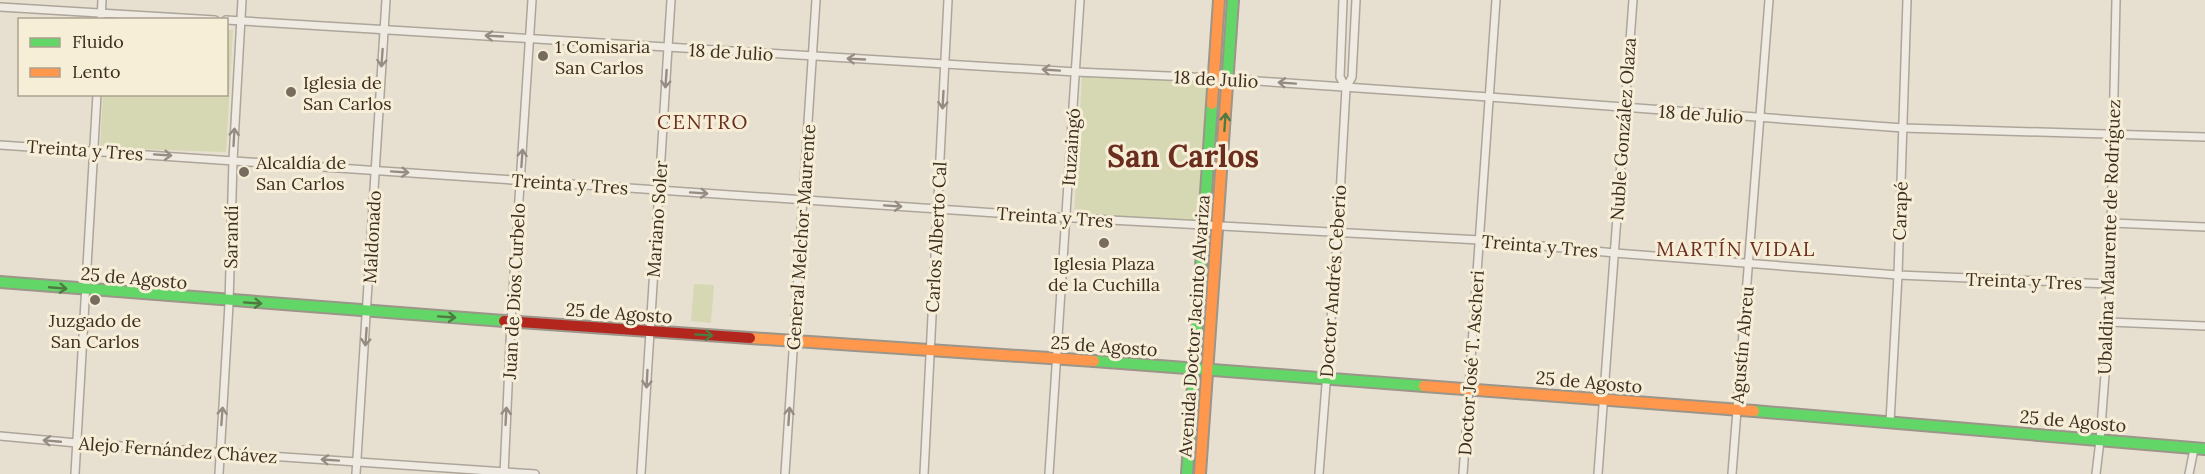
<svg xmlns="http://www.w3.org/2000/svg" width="2205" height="474" viewBox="0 0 2205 474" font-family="Lora,serif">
<rect width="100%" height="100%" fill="#e7e0d1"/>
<g fill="#d6d7b3">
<path d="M 1223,0 L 1227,0 L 1223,53 L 1225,55 L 1224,70 L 1218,71 Z"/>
<path d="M 227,30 L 233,30 L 226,152 L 100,148 L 103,95 L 226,94 Z"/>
<path d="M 1082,76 L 1207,83 L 1198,223 L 1074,215 Z"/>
<path d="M 1218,83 L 1212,216 L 1208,216 Z"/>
<path d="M 1207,231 L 1213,231 L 1212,248 L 1210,250 L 1202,354 L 1201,356 Z"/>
<path d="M 694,284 L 714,285 L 711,323 L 691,321 Z"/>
<path d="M 1199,382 L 1201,384 L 1195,474 L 1191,474 Z"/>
</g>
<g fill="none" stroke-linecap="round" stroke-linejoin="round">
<g stroke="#ada599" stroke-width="10">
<g id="street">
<path d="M 1343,0 L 1340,77 L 1346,88"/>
<path d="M 0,7 L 215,20"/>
<path d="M 101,20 L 102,0"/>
<path d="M 226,20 L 1076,72 L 1214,78 L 1489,97 L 1903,128 L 2205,137"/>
<path d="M 0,145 L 1055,217 L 1480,240 L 1615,253 L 1898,275 L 2109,284"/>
<path d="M 2112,223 L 2205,227"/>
<path d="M 2109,322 L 2205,326"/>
<path d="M 1890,422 L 1898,275 L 1907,0"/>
<path d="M 0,436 L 77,443 L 535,474"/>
<path d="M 75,474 L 97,94"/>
<path d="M 219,474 L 229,304 L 233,160 L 242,0"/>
<path d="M 356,474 L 386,0"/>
<path d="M 504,474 L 511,322 L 532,0"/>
<path d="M 641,474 L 671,0"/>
<path d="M 785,474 L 816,0"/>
<path d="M 924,474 L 948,0"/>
<path d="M 1049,474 L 1080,0"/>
<path d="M 1319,474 L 1338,231 L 1346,88 L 1352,77 L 1356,0"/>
<path d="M 1463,474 L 1496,0"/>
<path d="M 1598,474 L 1633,0"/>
<path d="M 1732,474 L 1769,0"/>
<path d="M 2096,474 L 2100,440 L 2109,322 L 2116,0"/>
<path d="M 2189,474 L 2194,449"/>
</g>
</g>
<g stroke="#9c958a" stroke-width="14">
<g id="fast">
<path d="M 1227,85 L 1233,0"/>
<path d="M 0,282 L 504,321"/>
<path d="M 1094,361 L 1424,386"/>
<path d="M 1754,411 L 2205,449"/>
<path d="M 1187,474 L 1212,104"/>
</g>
</g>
<g stroke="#9c958a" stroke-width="14">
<g id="slow">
<path d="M 1212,104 L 1219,0"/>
<path d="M 750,338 L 1094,361"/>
<path d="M 1424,386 L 1754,411"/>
<path d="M 1200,474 L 1227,85"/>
</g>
</g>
<g stroke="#9c958a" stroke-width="14">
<path id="jam" d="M 504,321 L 750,338"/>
</g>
<use href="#street" stroke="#efebe3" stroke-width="7"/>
<use href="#fast" stroke="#63d668" stroke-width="10"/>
<use href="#slow" stroke="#ff974d" stroke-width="10"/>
<use href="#jam" stroke="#b3261e" stroke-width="10"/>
</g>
<defs><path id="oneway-shaft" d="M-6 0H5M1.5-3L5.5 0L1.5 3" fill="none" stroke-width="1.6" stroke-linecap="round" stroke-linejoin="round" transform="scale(1.5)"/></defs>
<g stroke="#968c82">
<use href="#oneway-shaft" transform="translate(494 36) rotate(-177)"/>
<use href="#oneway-shaft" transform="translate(382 58) rotate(94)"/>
<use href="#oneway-shaft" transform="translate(856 59) rotate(-177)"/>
<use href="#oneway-shaft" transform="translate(1051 70) rotate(-176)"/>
<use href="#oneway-shaft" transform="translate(666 79) rotate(94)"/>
<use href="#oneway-shaft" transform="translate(1287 83) rotate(-176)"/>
<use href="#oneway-shaft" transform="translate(943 100) rotate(93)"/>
<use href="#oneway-shaft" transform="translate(234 137) rotate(-87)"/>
<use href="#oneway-shaft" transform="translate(163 155) rotate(4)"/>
<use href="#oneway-shaft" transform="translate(522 158) rotate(-86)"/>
<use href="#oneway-shaft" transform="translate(400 172) rotate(4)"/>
<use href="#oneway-shaft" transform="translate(699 193) rotate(4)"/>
<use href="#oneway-shaft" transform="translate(893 206) rotate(4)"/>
<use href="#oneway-shaft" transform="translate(366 337) rotate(94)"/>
<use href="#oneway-shaft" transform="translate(647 379) rotate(93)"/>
<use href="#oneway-shaft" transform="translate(222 416) rotate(-86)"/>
<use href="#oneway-shaft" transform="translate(506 416) rotate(-87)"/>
<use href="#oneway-shaft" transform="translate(789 416) rotate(-86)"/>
<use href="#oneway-shaft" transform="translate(52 441) rotate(-175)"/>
<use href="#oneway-shaft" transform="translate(330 460) rotate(-176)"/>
</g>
<g stroke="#4e7a40">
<use href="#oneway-shaft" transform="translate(1225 122) rotate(-86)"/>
<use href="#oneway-shaft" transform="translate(58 288) rotate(5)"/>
<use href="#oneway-shaft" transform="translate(253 303) rotate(4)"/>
<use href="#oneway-shaft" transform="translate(447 317) rotate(4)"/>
<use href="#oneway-shaft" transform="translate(704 335) rotate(4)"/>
</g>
<g fill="#786c5e" stroke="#f7eed8" stroke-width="2">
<circle cx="543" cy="56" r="6"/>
<circle cx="291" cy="92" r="6"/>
<circle cx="244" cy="172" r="6"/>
<circle cx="1104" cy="243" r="6"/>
<circle cx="95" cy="300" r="6"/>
</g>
<g text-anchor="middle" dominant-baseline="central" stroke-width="6" stroke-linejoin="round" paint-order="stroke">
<g font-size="18" fill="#3d2e20" stroke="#f7eed8" text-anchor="start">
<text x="555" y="46">1 Comisaria<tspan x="555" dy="21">San Carlos</tspan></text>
<text x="303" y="82">Iglesia de<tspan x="303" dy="21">San Carlos</tspan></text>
<text x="256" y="162">Alcaldía de<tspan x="256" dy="21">San Carlos</tspan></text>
<text x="1104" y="263" text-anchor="middle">Iglesia Plaza<tspan x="1104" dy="21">de la Cuchilla</tspan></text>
<text x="95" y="320" text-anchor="middle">Juzgado de<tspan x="95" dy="21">San Carlos</tspan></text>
</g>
<g font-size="18" fill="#3d2e20" stroke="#f7eed8">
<text transform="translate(731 52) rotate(3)">18 de Julio</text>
<text transform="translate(1216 79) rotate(3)">18 de Julio</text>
<text transform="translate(1701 114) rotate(4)">18 de Julio</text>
<text transform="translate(1623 129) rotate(-86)">Nuble González Olaza</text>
<text transform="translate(1071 147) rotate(-86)">Ituzaingó</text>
<text transform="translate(85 150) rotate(4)">Treinta y Tres</text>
<text transform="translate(570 184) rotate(4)">Treinta y Tres</text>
<text transform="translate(1900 211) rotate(-88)">Carapé</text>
<text transform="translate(1055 217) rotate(4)">Treinta y Tres</text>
<text transform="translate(657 219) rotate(-86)">Mariano Soler</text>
<text transform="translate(231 237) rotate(-89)">Sarandí</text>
<text transform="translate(372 237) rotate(-87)">Maldonado</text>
<text transform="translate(801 237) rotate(-86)">General Melchor Maurente</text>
<text transform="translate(936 237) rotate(-87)">Carlos Alberto Cal</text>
<text transform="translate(2109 237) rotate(-88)">Ubaldina Maurente de Rodríguez</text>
<text transform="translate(1540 246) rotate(5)">Treinta y Tres</text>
<text transform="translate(134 278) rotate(5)">25 de Agosto</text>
<text transform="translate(1333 281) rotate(-86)">Doctor Andrés Ceberio</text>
<text transform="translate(2024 281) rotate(2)">Treinta y Tres</text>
<text transform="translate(514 291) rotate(-87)">Juan de Dios Curbelo</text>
<text transform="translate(619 313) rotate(4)">25 de Agosto</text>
<text transform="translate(1194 326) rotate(-86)">Avenida Doctor Jacinto Alvariza</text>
<text transform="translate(1742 345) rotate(-85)">Agustín Abreu</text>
<text transform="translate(1104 346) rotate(4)">25 de Agosto</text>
<text transform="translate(1471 363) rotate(-86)">Doctor José T. Ascheri</text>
<text transform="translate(1589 382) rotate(5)">25 de Agosto</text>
<text transform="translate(2073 421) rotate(5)">25 de Agosto</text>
<text transform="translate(178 450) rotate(4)">Alejo Fernández Chávez</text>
</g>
<g font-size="20" letter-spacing="1.5" fill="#6b2e1e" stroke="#f7eed8">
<text x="703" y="121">CENTRO</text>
<text x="1736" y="248">MARTÍN VIDAL</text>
</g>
<g font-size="30" font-weight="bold" fill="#6b2e1e" stroke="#f7eed8">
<text x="1183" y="156">San Carlos</text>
</g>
</g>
<rect x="18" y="18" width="210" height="78" fill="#f7eed8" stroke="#ada18e" stroke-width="1.5"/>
<rect x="30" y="38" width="30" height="9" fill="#63d668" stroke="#ada18e" stroke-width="1.5"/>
<text x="72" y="48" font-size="18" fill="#3d2e20">Fluido</text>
<rect x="30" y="68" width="30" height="9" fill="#ff974d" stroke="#ada18e" stroke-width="1.5"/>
<text x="72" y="78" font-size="18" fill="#3d2e20">Lento</text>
</svg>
